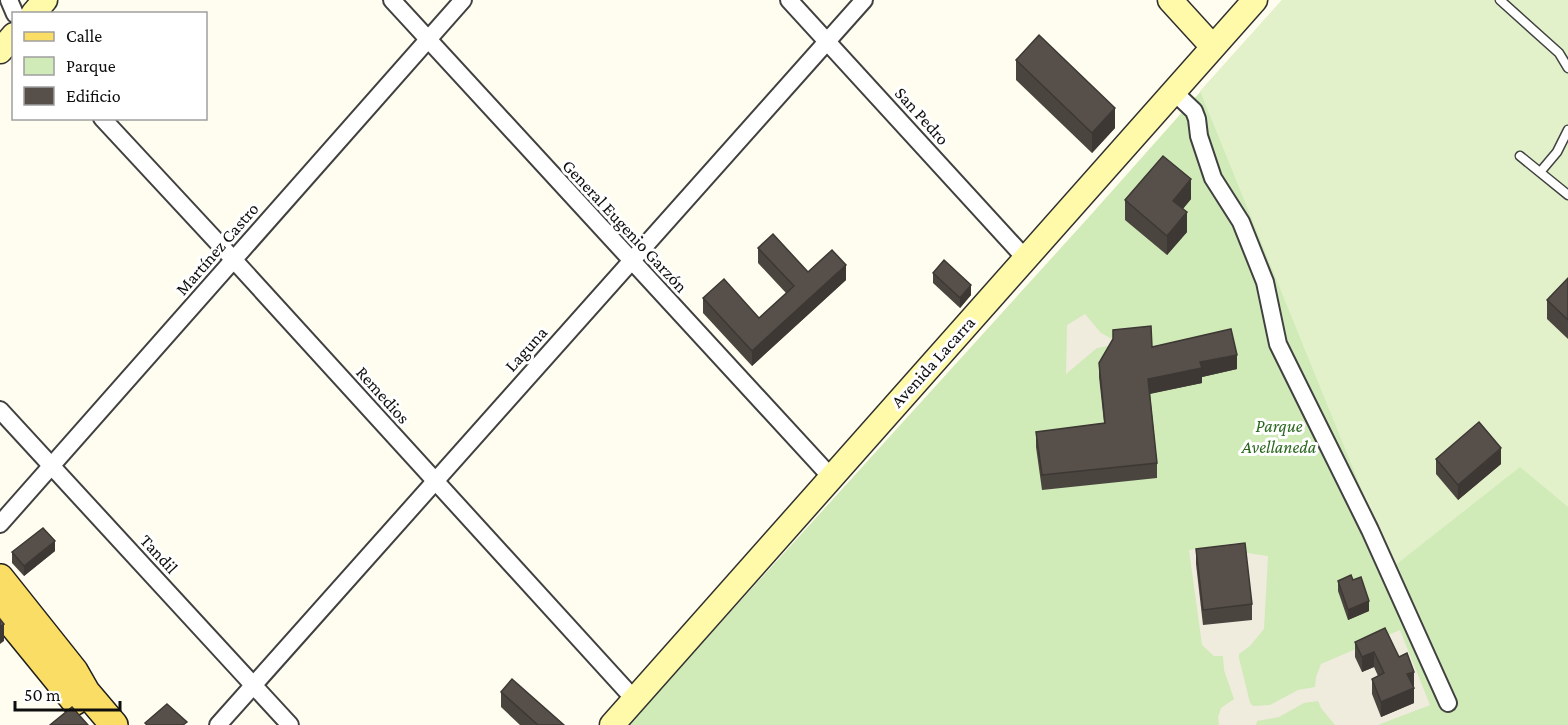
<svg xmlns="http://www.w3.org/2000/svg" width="1568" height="725" viewBox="0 0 1568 725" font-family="'Crimson Pro',serif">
<rect width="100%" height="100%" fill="#fffdef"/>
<path fill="#d0eab8" d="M 1282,0 L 1568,0 L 1568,725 L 628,725 L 1088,218 Z"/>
<path fill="#e2f1ca" d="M 1282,0 L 1568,0 L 1568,507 L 1520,467 L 1393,567 L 1200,91 Z"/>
<g fill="#efecde">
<path d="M 1085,314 L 1101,333 L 1112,339 L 1108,346 L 1097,348 L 1066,374 L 1067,325 Z"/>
<path d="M 1236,543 L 1240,552 L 1268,556 L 1264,629 L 1250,646 L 1239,654 L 1239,658 L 1250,703 L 1253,706 L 1270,705 L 1298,690 L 1315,687 L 1316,677 L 1321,664 L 1400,630 L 1430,705 L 1378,725 L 1335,725 L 1321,708 L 1318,701 L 1304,703 L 1279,717 L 1257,721 L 1256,725 L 1219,725 L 1218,717 L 1221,708 L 1234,699 L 1224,670 L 1223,656 L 1214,656 L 1202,645 L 1189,550 Z"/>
</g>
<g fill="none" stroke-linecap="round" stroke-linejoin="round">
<g stroke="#414141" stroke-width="11">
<g id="lane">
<path d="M 1500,0 L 1559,53 L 1568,68"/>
<path d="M 1520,156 L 1568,195"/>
<path d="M 1541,171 L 1557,152 L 1568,130"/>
</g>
</g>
<g stroke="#414141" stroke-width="20">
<g id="street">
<path d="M 9,0 L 15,14"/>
<path d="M 392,0 L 831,477"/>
<path d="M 789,0 L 1026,259"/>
<path d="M 1173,91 L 1194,111 L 1197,119 L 1199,136 L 1213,178 L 1241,222 L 1265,282 L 1278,344 L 1370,530 L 1448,703"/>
<path d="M 102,118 L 233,259 L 635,700"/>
<path d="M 0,410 L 290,725"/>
<path d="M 0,524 L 463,0"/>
<path d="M 218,725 L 864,0"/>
</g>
</g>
<g stroke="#303030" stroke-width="27">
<g id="secondary">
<path d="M 1170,0 L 1212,46"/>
<path d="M 33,14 L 45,0"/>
<path d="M 0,51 L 14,35"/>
<path d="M 612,725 L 1255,0"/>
</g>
</g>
<g stroke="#1f1f1f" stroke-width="30">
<g id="primary">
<path d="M 0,578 L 74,671 L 86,692 L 114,725"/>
<path d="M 0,609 L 75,701"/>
</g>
</g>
<use href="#lane" stroke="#fff" stroke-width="8"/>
<use href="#street" stroke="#fff" stroke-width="16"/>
<use href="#secondary" stroke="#fffaaa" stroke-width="24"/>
<use href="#primary" stroke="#fadd64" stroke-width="27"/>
</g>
<g fill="#4b4540">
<path d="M 1016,60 L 1115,128 L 1092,153 L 1016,80 Z"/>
<path d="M 1191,199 L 1183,209 L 1187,232 L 1167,255 L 1125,220 L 1125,200 Z"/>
<path d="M 758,248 L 808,272 L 846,280 L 752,366 L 703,313 L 703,298 L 759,318 L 786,293 L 758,263 Z"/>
<path d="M 933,273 L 971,295 L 960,308 L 933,283 Z"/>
<path d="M 1568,278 L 1568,339 L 1547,319 L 1547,300 Z"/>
<path d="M 1152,347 L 1237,369 L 1202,377 L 1202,383 L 1150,394 L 1157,463 L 1157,478 L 1042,490 L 1036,447 L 1036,432 L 1104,423 L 1099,377 L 1099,363 Z"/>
<path d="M 1436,459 L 1501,464 L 1458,500 L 1436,474 Z"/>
<path d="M 1196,549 L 1252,604 L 1252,620 L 1203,625 L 1196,564 Z"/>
<path d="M 55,551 L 24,576 L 12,563 L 12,552 Z"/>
<path d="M 1338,581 L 1369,611 L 1348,620 L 1338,591 Z"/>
<path d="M 1355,642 L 1399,657 L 1414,687 L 1414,703 L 1381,717 L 1372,694 L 1372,679 L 1378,676 L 1374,667 L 1362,672 L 1355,657 Z"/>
<path d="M 501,692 L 564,725 L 520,725 L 501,707 Z"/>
</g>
<g fill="#3d3834">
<path d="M 1115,108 L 1115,128 L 1092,153 L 1092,133 Z"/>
<path d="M 1191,179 L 1191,199 L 1173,220 L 1173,201 Z"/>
<path d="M 1187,212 L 1187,232 L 1167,255 L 1167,236 Z"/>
<path d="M 846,265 L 846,280 L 752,366 L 752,351 Z"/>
<path d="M 971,285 L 971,295 L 960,308 L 960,298 Z"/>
<path d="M 1237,355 L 1237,369 L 1202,377 L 1202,383 L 1148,394 L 1148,379 L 1200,362 Z"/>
<path d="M 1501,448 L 1501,464 L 1458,500 L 1458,485 Z"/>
<path d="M 55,541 L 55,551 L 24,576 L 24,566 Z"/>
<path d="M 1369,601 L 1369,611 L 1348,620 L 1348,610 Z"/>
<path d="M 4,624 L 4,641 L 0,644 L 0,627 Z"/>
<path d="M 1374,652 L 1374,667 L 1362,672 L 1362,657 Z"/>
<path d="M 1414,672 L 1414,687 L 1407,689 L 1407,674 Z"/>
<path d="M 1414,688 L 1414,703 L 1381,717 L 1381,702 Z"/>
</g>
<g fill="#57504a" stroke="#3d3834" stroke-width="1.5">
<path d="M 1039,35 L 1115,108 L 1092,133 L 1016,60 Z"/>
<path d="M 1163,156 L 1191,179 L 1173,201 L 1187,212 L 1167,236 L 1125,200 Z"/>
<path d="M 773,234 L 808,272 L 832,250 L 846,265 L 752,351 L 703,298 L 724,279 L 759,318 L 794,286 L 758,248 Z"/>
<path d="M 944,260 L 971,285 L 960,298 L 933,273 Z"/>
<path d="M 1568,278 L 1568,320 L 1547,300 Z"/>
<path d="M 1151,326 L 1152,347 L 1231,329 L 1237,355 L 1200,362 L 1202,368 L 1148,379 L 1157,463 L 1042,475 L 1036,432 L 1105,423 L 1099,363 L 1113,339 L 1113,330 Z"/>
<path d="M 1479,422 L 1501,448 L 1458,485 L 1436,459 Z"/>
<path d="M 43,528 L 55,541 L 24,566 L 12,552 Z"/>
<path d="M 1245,543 L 1252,604 L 1203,610 L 1196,549 Z"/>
<path d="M 1351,575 L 1353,580 L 1361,577 L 1369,601 L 1348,610 L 1338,581 Z"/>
<path d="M 0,619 L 4,624 L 0,627 Z"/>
<path d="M 1385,628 L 1399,657 L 1407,653 L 1414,672 L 1407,674 L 1414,688 L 1381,702 L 1372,679 L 1384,673 L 1374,652 L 1362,657 L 1355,642 Z"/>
<path d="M 512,679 L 564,725 L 538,725 L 501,692 Z"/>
<path d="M 167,704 L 187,722 L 183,725 L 147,725 L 145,723 Z"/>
<path d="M 72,707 L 88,725 L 50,725 Z"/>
</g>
<g text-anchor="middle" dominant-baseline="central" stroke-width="6" stroke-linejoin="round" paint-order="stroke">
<g font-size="18" fill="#0e0e0e" stroke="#fff">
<text transform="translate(922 116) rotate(48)">San Pedro</text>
<text transform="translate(625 226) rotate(47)">General Eugenio Garzón</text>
<text transform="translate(217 249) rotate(-49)">Martínez Castro</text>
<text transform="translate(526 349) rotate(-48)">Laguna</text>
<text transform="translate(933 362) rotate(-48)">Avenida Lacarra</text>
<text transform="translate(383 395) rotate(48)">Remedios</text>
<text transform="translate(159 554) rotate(47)">Tandil</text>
</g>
<g font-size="18" font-style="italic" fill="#29671d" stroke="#fff">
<text x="1279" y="426">Parque<tspan x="1279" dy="21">Avellaneda</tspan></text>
</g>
</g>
<rect x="12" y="12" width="195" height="108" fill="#ffffff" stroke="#9f9f9f" stroke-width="1.5"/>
<rect x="24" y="32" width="30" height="9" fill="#fadd64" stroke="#9f9f9f" stroke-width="1.5"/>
<text x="66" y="42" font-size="18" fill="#0e0e0e">Calle</text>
<rect x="24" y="57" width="30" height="18" fill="#d0eab8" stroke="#9f9f9f" stroke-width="1.5"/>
<text x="66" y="72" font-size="18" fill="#0e0e0e">Parque</text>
<rect x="24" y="87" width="30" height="18" fill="#57504a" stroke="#9f9f9f" stroke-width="1.5"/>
<text x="66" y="102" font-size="18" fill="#0e0e0e">Edificio</text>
<path d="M15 701v9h105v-9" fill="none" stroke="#0e0e0e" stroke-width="3"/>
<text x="24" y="701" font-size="18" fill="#0e0e0e" stroke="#ffffff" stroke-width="4.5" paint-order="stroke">50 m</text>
</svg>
